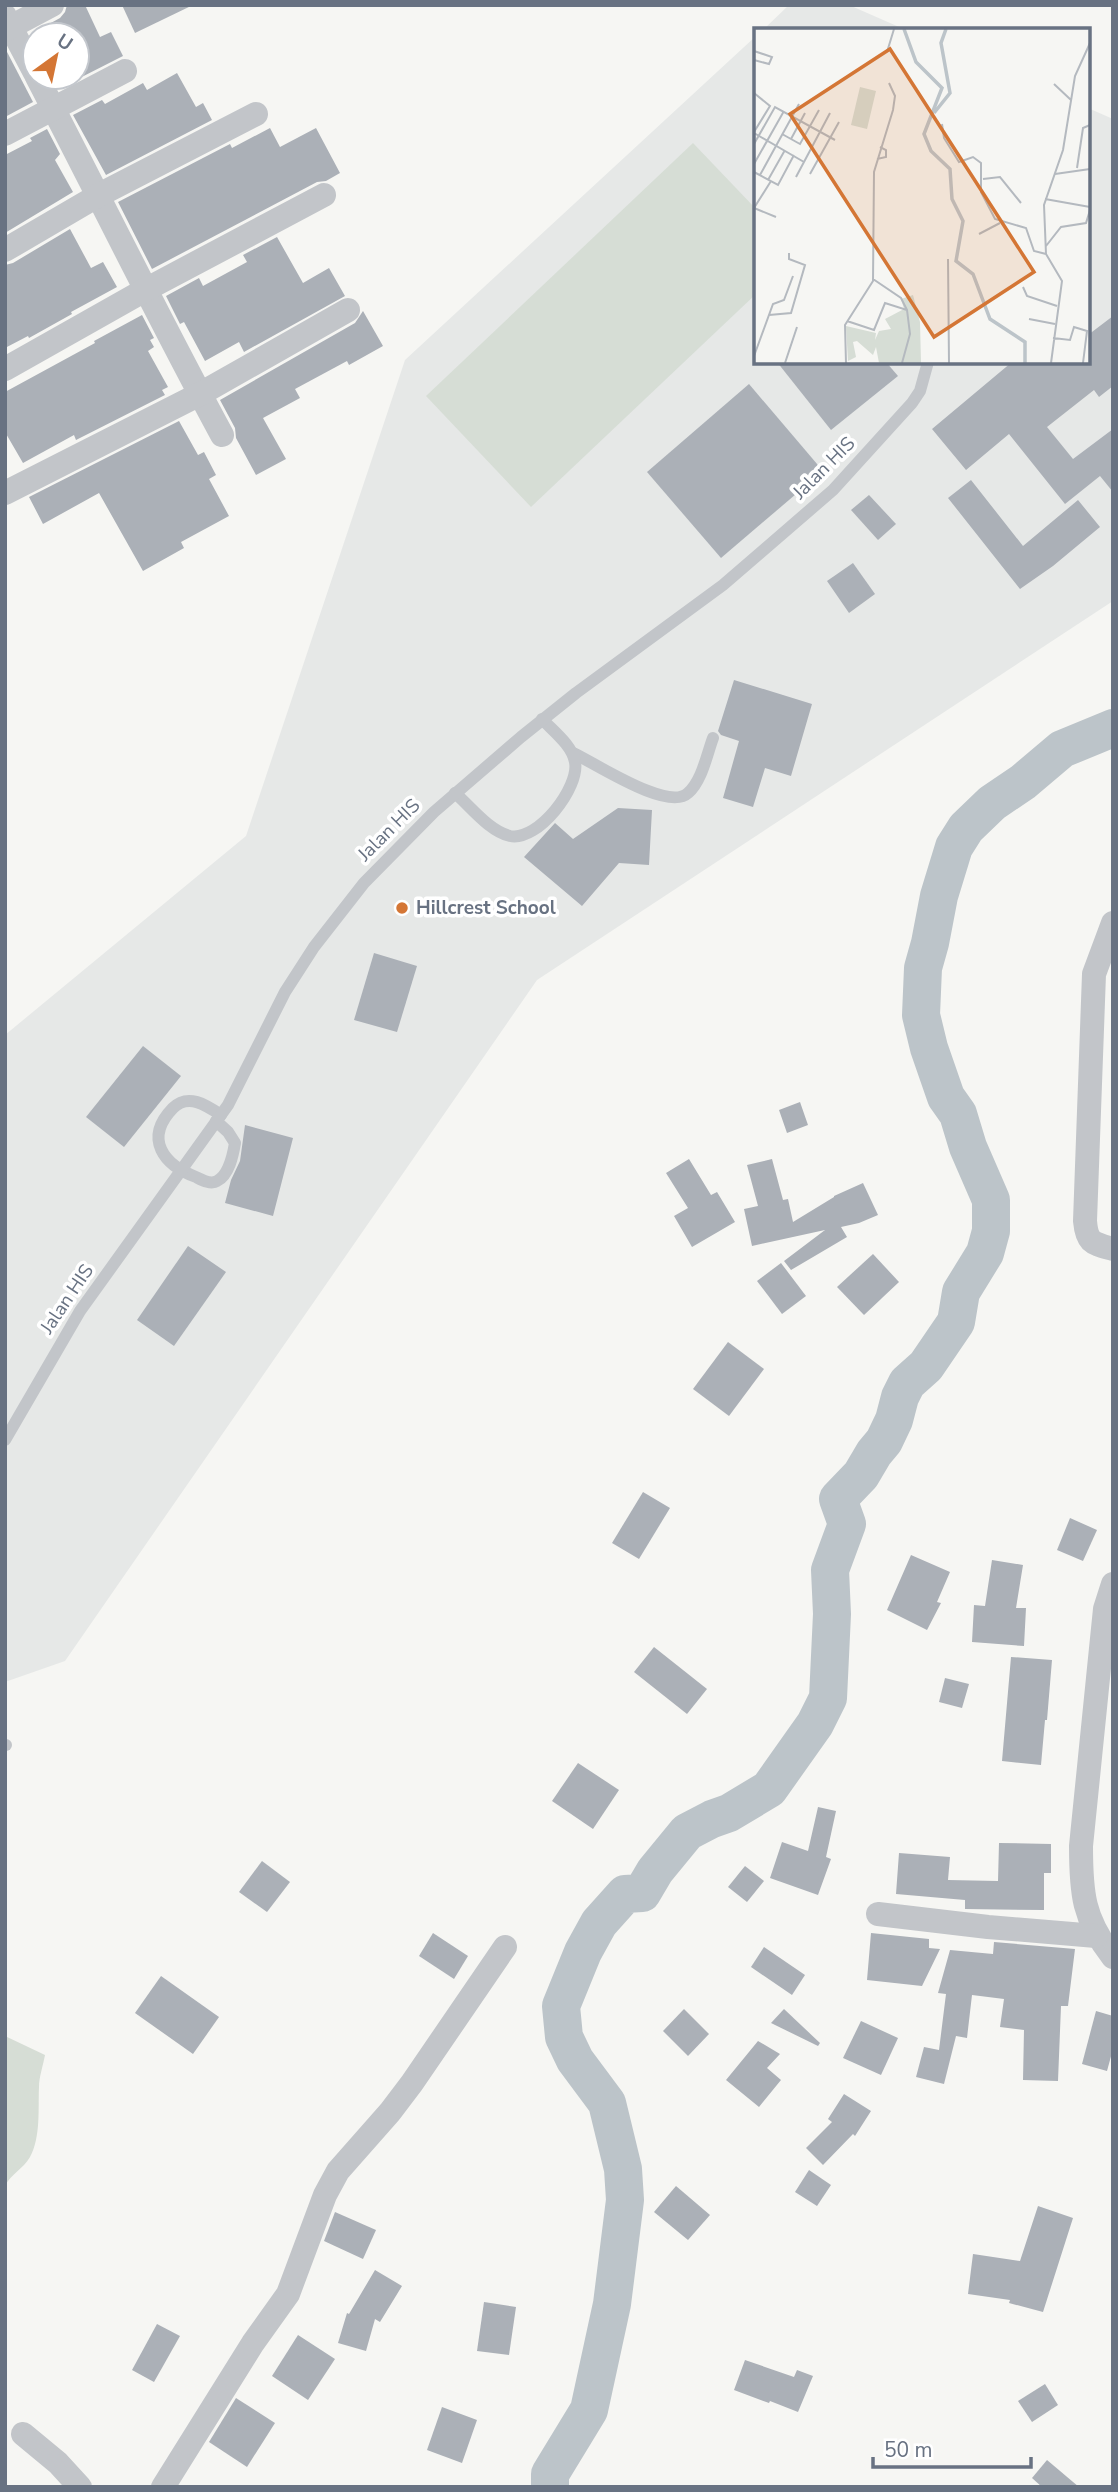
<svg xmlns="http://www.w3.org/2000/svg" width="1118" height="2492" viewBox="0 0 1118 2492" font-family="'Nunito Sans',sans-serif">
<rect width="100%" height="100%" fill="#f6f6f3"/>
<g fill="#e6e8e7">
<path d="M 789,5 L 849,5 L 906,30 L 763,30 Z"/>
<path d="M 756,36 L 756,362 L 1088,362 L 1088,108 L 1113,119 L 1113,601 L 537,980 L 65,1661 L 5,1682 L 5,1035 L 246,836 L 405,360 Z"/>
</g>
<g fill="#d6ddd5">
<path d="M 693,143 L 756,209 L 756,294 L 531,507 L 426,396 Z"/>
<path d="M 5,2036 L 45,2055 C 43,2066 39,2077 39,2087 C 38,2109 41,2137 30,2157 C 23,2169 11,2174 5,2186 Z"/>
</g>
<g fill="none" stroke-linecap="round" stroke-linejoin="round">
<path stroke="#bcc4c9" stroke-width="38" d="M 550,2487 L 550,2474 L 589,2410 L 612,2304 L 625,2200 L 623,2169 L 607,2103 L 575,2060 L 564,2037 L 561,2006 L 583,1952 L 599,1923 L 625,1894 L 642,1893 L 655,1871 L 687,1832 L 712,1819 L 729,1813 L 769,1789 L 815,1724 L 828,1698 L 832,1614 L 830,1570 L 847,1524 L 838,1499 L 861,1475 L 874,1453 L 884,1441 L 894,1420 L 900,1397 L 907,1383 L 926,1366 L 956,1322 L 961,1292 L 985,1253 L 991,1231 L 991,1200 L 968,1147 L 958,1114 L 946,1097 L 929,1048 L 921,1015 L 923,968 L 930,943 L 939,896 L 954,847 L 966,828 L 992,803 L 1023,782 L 1062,749 L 1113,728"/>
</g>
<g fill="#abb0b7">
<path d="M 67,5 L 85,5 L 100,37 L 111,32 L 123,56 L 60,88 L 54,77 L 77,77 L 77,35 L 40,35 L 38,30 L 60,18 L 65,12 Z"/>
<path d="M 122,5 L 193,5 L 135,33 Z"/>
<path d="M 5,48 L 33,102 L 5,117 Z"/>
<path d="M 177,73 L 196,107 L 203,103 L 212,120 L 106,175 L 73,115 L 102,100 L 105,104 L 143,83 L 147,90 Z"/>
<path d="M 270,128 L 280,147 L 316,128 L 340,173 L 326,181 L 317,182 L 152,269 L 118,202 L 230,144 L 232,148 Z"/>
<path d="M 47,129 L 60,154 L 55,160 L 73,192 L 5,233 L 5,155 L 32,141 L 30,138 Z"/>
<path d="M 70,229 L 91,268 L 103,262 L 117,287 L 71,312 L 72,314 L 29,338 L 28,336 L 5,348 L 5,265 L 13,263 Z"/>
<path d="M 277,237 L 303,283 L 329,268 L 345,296 L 244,352 L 239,342 L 205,361 L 184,322 L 180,324 L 166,296 L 199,278 L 203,286 L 247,262 L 243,255 Z"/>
<path d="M 363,311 L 383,346 L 349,365 L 347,361 L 295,389 L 300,398 L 263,418 L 286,459 L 256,475 L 236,438 L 235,428 L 220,400 L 355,323 Z"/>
<path d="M 142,315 L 154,338 L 150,340 L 154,347 L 148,351 L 168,387 L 162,390 L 165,395 L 76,440 L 74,435 L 23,463 L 5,432 L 5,392 L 95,343 L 94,341 Z"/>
<path d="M 1113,316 L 1113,386 L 1099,397 L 1094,390 L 1047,427 L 1073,459 L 1113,429 L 1113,492 L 1100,476 L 1065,504 L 1009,434 L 966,470 L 932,429 L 1012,362 L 1088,362 L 1088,335 Z"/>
<path d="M 777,362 L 886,362 L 898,376 L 831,430 Z"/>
<path d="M 749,384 L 823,471 L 721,558 L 647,472 Z"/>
<path d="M 179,421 L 198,455 L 204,452 L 216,475 L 209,479 L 229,516 L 181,542 L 184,548 L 143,571 L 99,493 L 43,524 L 29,497 Z"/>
<path d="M 971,480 L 1023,546 L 1078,500 L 1100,527 L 1053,566 L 1020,589 L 948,498 Z"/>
<path d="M 869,495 L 896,524 L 878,540 L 851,510 Z"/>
<path d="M 853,563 L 875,594 L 849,613 L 827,581 Z"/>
<path d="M 734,680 L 812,704 L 791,776 L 765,768 L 753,807 L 723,798 L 739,741 L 721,735 L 718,731 Z"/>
<path d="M 618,808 L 652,810 L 649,865 L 619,863 L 582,906 L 524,857 L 555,823 L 573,839 Z"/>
<path d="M 374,953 L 417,966 L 397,1032 L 354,1020 Z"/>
<path d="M 143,1046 L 181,1076 L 124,1147 L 86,1117 Z"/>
<path d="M 800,1102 L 808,1125 L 787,1133 L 779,1110 Z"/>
<path d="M 245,1125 L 293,1138 L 273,1216 L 225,1203 L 231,1180 L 240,1161 Z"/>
<path d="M 689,1159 L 711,1195 L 717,1192 L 735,1222 L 692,1247 L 674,1216 L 688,1208 L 666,1173 Z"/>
<path d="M 772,1159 L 783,1200 L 788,1199 L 793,1222 L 834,1197 L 834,1196 L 863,1183 L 878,1215 L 859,1223 L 841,1227 L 847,1237 L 791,1270 L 784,1261 L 825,1230 L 752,1246 L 744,1209 L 758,1206 L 747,1165 Z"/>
<path d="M 188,1246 L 226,1272 L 174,1346 L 137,1320 Z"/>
<path d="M 873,1254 L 899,1282 L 864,1315 L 837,1287 Z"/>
<path d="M 781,1263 L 806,1296 L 782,1314 L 757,1281 Z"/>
<path d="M 728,1342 L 764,1369 L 729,1416 L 693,1389 Z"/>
<path d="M 643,1492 L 670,1508 L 639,1559 L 612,1543 Z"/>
<path d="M 1070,1518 L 1097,1530 L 1083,1561 L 1057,1550 Z"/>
<path d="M 911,1555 L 950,1572 L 937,1602 L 941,1603 L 927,1630 L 887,1610 Z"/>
<path d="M 992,1560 L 1023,1565 L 1016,1608 L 1026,1608 L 1024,1646 L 972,1642 L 974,1605 L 985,1606 Z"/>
<path d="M 654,1647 L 707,1689 L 687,1714 L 634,1672 Z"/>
<path d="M 1011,1657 L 1052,1660 L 1047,1720 L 1045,1720 L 1041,1765 L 1002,1761 Z"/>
<path d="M 945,1678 L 969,1684 L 962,1708 L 939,1702 Z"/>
<path d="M 578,1763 L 619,1790 L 593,1829 L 552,1801 Z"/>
<path d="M 818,1807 L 836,1811 L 826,1857 L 831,1859 L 818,1895 L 770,1878 L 782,1842 L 808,1851 Z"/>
<path d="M 999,1843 L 1051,1844 L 1051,1873 L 1044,1873 L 1044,1910 L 965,1909 L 965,1900 L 896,1894 L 899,1853 L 950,1857 L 948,1880 L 998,1881 Z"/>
<path d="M 262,1861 L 290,1882 L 267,1912 L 239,1892 Z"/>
<path d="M 745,1866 L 764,1881 L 747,1902 L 728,1887 Z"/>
<path d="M 433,1933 L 468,1956 L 454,1979 L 419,1956 Z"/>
<path d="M 871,1933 L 929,1939 L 929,1948 L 940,1949 L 922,1986 L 867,1980 Z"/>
<path d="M 994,1942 L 1075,1949 L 1068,2006 L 1061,2006 L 1058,2081 L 1023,2080 L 1024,2030 L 1000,2027 L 1004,1999 L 972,1995 L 967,2038 L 956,2036 L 944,2084 L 916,2077 L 924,2047 L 939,2050 L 946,1994 L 938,1993 L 950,1950 L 993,1954 Z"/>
<path d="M 764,1947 L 805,1975 L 792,1995 L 751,1967 Z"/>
<path d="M 161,1976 L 219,2017 L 193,2054 L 135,2013 Z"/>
<path d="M 684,2009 L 709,2034 L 688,2056 L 663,2031 Z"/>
<path d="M 784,2009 L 820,2043 L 818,2046 L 771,2023 Z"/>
<path d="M 1096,2011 L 1113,2016 L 1113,2049 L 1107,2071 L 1082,2064 Z"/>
<path d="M 861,2021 L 898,2038 L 881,2075 L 843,2058 Z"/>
<path d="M 758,2041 L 780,2054 L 767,2068 L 781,2080 L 759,2107 L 726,2080 Z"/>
<path d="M 844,2094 L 871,2111 L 855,2136 L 853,2134 L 823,2165 L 806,2148 L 832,2122 L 828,2119 Z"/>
<path d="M 809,2170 L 831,2185 L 817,2206 L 795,2192 Z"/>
<path d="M 676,2186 L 710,2215 L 688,2240 L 654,2212 Z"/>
<path d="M 1038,2206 L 1073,2218 L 1043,2312 L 1009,2303 L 1010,2300 L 968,2294 L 973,2254 L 1020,2261 Z"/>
<path d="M 335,2212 L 376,2230 L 363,2259 L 324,2241 Z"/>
<path d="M 375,2270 L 402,2286 L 380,2322 L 375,2319 L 366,2351 L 338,2343 L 347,2313 L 349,2314 Z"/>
<path d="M 484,2302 L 516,2307 L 509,2355 L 477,2351 Z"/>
<path d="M 157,2324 L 180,2336 L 154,2382 L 132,2370 Z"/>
<path d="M 298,2335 L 335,2359 L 308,2400 L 272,2376 Z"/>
<path d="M 745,2360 L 794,2377 L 797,2370 L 813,2376 L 798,2412 L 770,2401 L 769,2403 L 734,2390 Z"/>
<path d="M 1045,2384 L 1058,2405 L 1032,2422 L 1018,2401 Z"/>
<path d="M 236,2398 L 275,2423 L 247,2467 L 209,2442 Z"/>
<path d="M 442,2407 L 477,2420 L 462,2463 L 427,2450 Z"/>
<path d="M 1047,2460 L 1079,2487 L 1042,2487 L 1032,2478 Z"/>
</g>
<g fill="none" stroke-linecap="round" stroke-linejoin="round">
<g stroke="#c2c5c9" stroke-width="12">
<path d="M 573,753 C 595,763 668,812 688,793 C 702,781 707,754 713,738"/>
<path d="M 455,793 C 471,807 489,831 510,836 C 538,842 580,787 575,762 C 572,745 553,731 542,719"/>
<path d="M 216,1121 L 228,1132 L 235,1143 C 233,1155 229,1175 217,1181 C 211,1185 202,1180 196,1177 C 164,1165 143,1139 173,1108 C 188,1093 206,1105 221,1115"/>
<path d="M 5,1440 L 80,1311 L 228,1105 L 285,992 L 314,947 L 364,883 L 434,812 L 521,737 L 576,693 L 723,585 L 833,490 L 912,403 L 920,391 L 928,362"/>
<path d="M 5,1745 L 6,1745"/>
</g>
<g stroke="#c2c5c9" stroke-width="24">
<path d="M 5,16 L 35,73"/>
<path d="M 5,30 L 52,5"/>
<path d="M 37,77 C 99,196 158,317 222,435"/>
<path d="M 5,134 L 125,71"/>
<path d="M 5,250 L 99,195 L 256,114"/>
<path d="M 5,369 L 145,290 L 324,195"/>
<path d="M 5,493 L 200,394 L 348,310"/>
<path d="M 1113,923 L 1094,974 L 1085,1221 C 1087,1243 1092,1243 1113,1249"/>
<path d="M 1113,1584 L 1105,1609 L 1081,1846 C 1081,1893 1083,1919 1113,1957"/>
<path d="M 878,1914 L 988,1927 L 1096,1936"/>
<path d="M 23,2434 L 58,2463 L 80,2487"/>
<path d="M 163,2487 L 253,2343 L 288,2294 L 325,2195 L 338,2171 L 390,2112 L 412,2083 L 505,1947"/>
</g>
</g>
<circle fill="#d47635" stroke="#fff" stroke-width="2.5" cx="402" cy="908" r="7"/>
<g text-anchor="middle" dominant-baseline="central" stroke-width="7" stroke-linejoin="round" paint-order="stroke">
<g font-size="19" fill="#687282" stroke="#fff">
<text transform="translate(824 468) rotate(-45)">Jalan HIS</text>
<text transform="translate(389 830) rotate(-45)">Jalan HIS</text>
<text transform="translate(67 1299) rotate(-56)">Jalan HIS</text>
</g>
<g font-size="19" font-weight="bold" fill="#687282" stroke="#fff" text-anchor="start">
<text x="416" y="908">Hillcrest School</text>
</g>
</g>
<g transform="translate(754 28)">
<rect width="336" height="336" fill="#f6f6f3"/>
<path d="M 106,59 L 122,63 L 113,101 L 97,97 ZM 159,267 L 166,294 L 167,335 L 125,335 L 122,319 L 119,327 L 103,313 L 99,314 L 102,329 L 94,333 L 92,298 L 122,305 L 121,312 L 125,303 L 137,301 L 131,291 L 150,281 L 147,271 Z" fill="#d6ddd5"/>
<path fill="none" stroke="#bcc4c9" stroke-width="3.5" d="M 150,1 L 162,34 L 188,60 L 170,106 L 177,123 L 196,141 L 198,171 L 209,193 L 202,233 L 219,246 L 236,291 L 271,314 L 271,335M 180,85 L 196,65 L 187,15 L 192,1"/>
<path fill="none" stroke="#b4b9bf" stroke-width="2" d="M 0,23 L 18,29 L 15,36 L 0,32M 133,24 L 140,1M 300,56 L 317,72M 0,65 L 16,78 L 0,104M 188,96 L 190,110 L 205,134 L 219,129 L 227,135 L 227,164 L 241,191 L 272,200 L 280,223 L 292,226M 0,105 L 50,134M 28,106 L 46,116 L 65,82M 37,111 L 51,85M 0,116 L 21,79 L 81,112M 123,131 L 132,129 L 132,122 L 126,119M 0,136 L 30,83M 323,140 L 329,100 L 336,97M 0,144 L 24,157 L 40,127M 56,146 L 85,94M 301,146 L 336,141M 6,147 L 45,76M 42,149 L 76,85M 229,151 L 246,149 L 267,175M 14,152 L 31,122M 17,153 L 0,180 L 22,189M 291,171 L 336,179M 225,206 L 246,195M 292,218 L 307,199 L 332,195 L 336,182M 194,231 L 195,335M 119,251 L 147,270 L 153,282M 269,259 L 273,268 L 303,278M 15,287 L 37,285 L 51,237 L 35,231 L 35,225M 275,291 L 301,296M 93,293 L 120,302 L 131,275 L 153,282 L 156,306 L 148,335M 299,310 L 316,312 L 320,299 L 333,303 L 329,335M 0,328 L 19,276 L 30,272 L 39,248M 31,335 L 43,299M 92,335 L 91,297 L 119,253 L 120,144 L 139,82 L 141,68 L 135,55M 297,335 L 308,253 L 292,226 L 290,177 L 309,122 L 321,48 L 336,15"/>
<path fill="#d47635" fill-opacity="0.15" stroke="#d47635" stroke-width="3.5" d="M 136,21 L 280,244 L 180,309 L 36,86 Z"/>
<rect width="336" height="336" fill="none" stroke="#687282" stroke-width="3.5"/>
</g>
<rect width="1118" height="2492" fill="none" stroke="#687282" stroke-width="14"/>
<g transform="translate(56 56) rotate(33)"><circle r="33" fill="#ffffff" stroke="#c3c7cd" stroke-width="2"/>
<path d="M0-5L12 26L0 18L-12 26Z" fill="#d47635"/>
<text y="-10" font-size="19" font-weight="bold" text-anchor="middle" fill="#687282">U</text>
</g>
<path d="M873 2457v10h158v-10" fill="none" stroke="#687282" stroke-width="3.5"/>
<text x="884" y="2457" font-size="21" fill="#687282" stroke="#ffffff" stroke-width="5" paint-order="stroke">50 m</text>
</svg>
